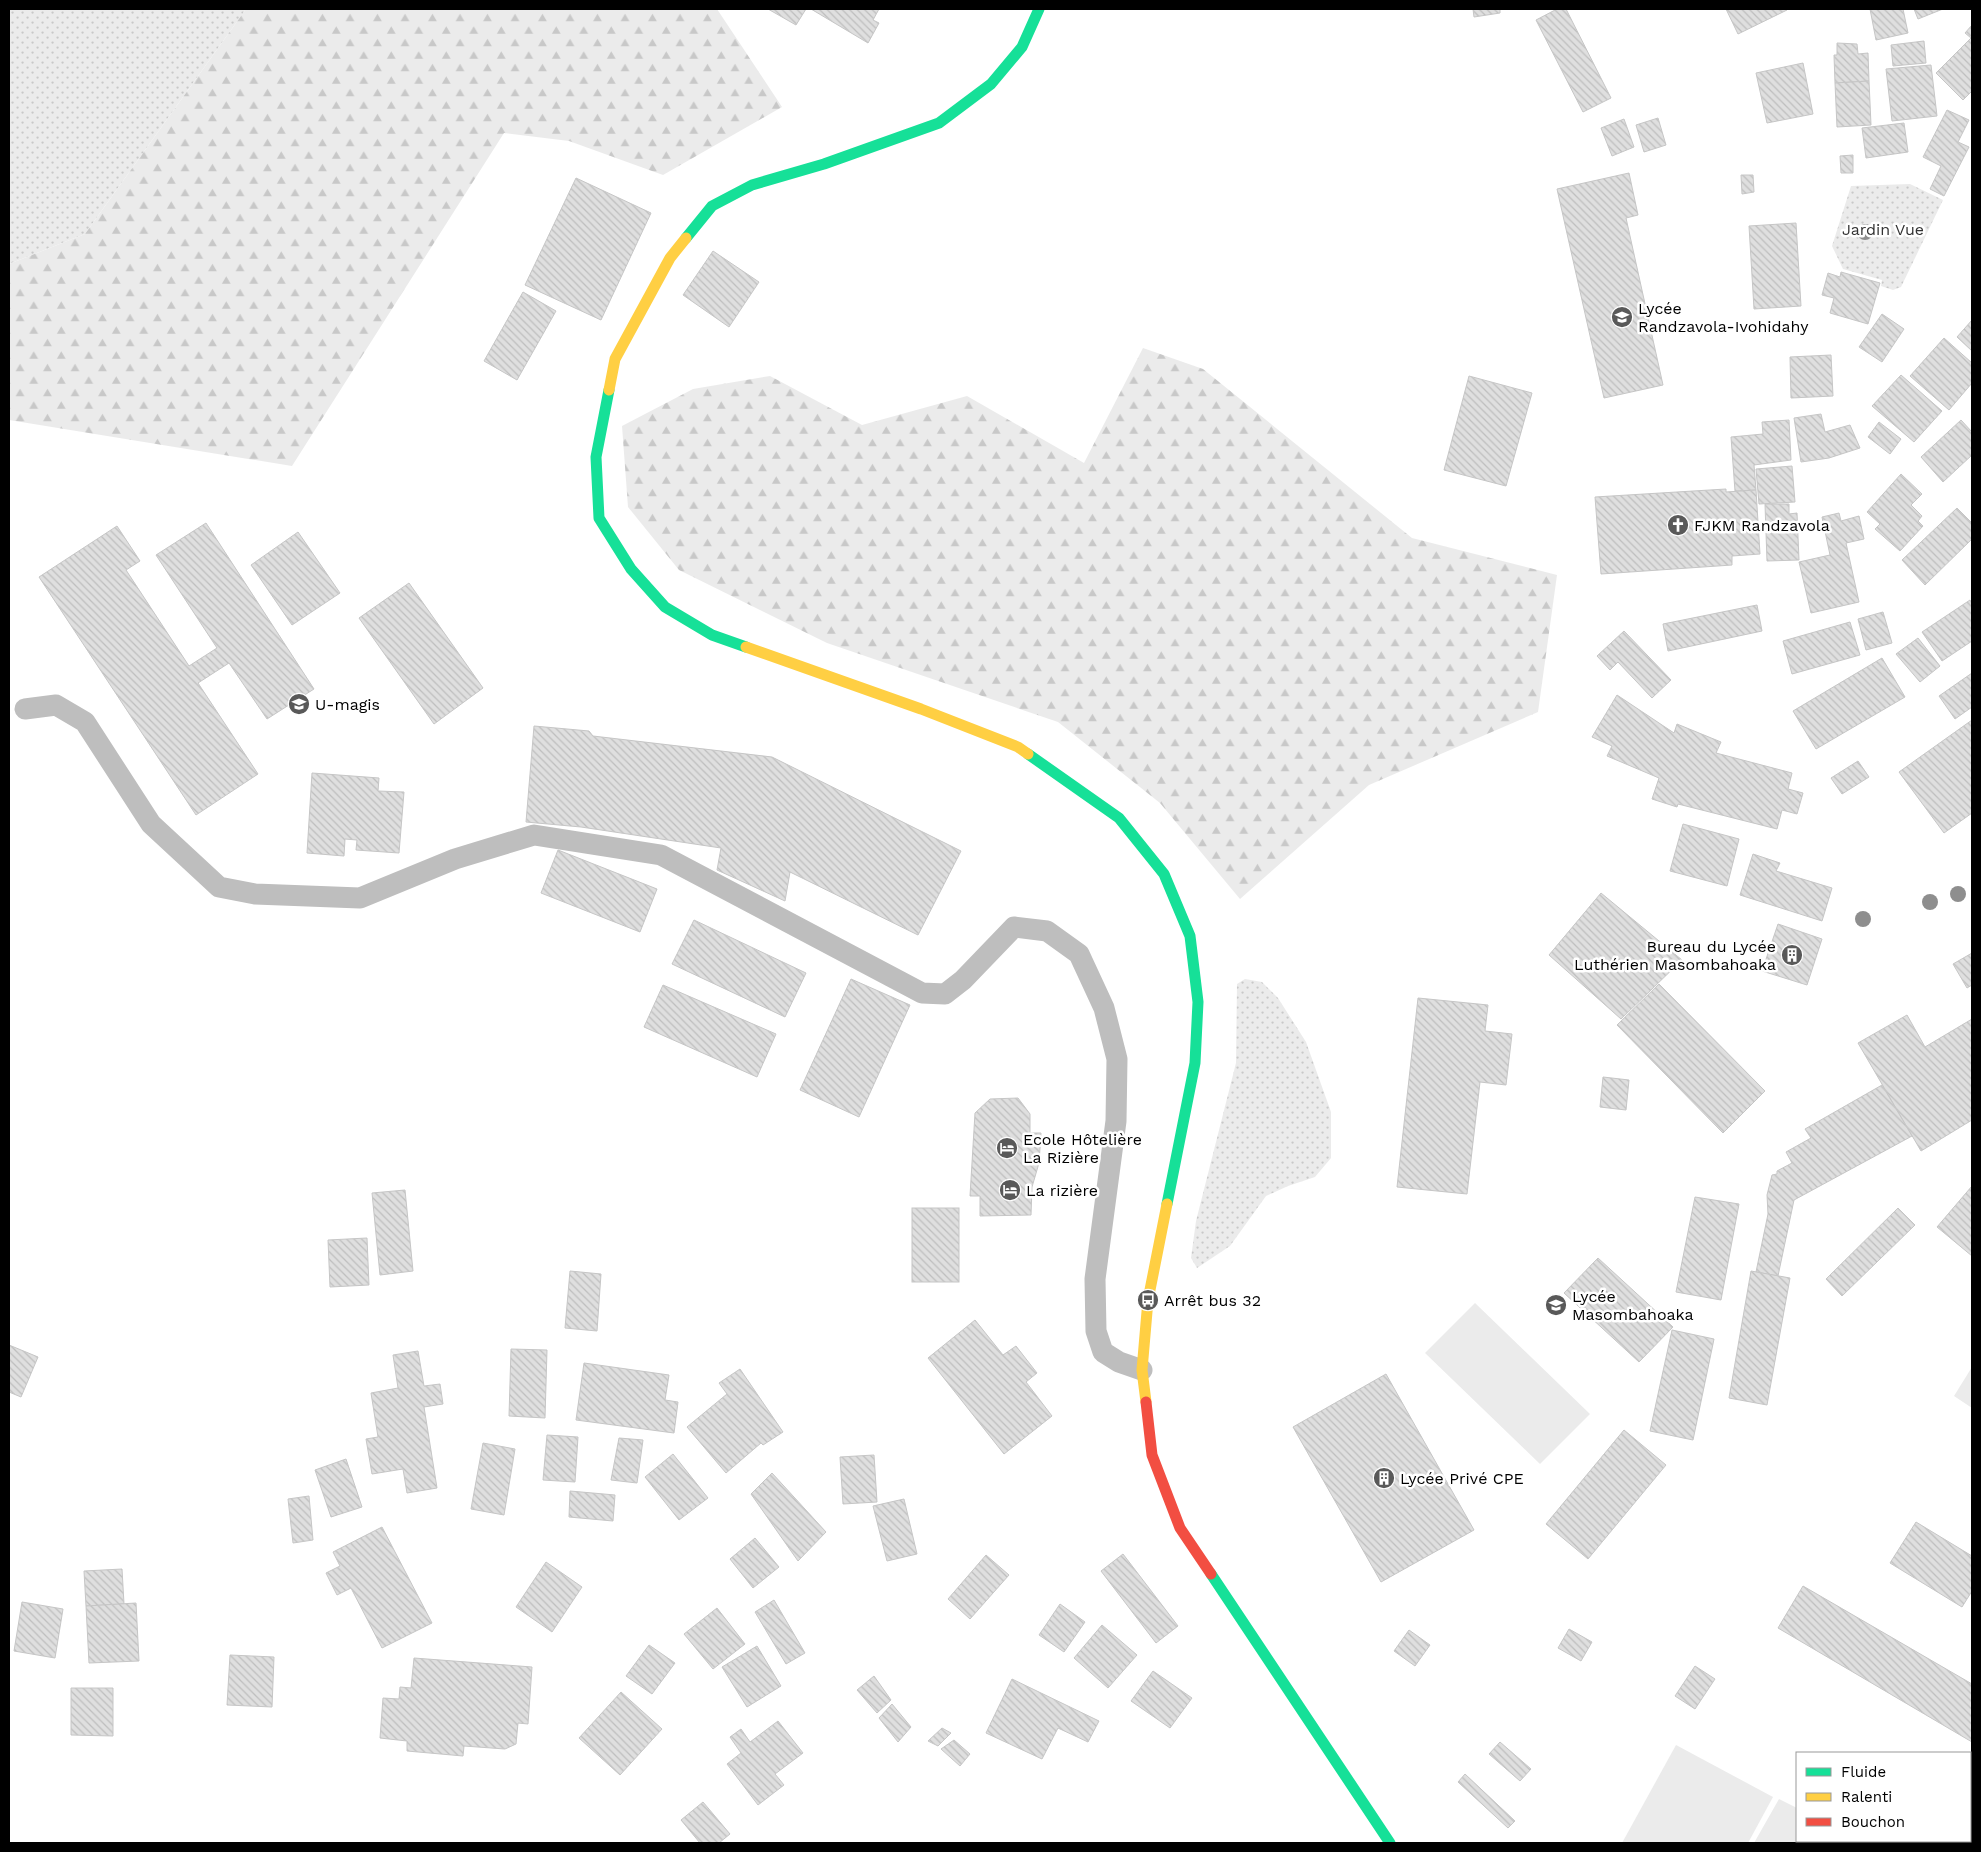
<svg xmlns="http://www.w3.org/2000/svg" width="1981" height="1852" viewBox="0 0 1981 1852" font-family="'Work Sans',sans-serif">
<defs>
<pattern id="green-dots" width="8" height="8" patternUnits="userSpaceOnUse" patternTransform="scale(1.25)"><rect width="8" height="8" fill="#ebebeb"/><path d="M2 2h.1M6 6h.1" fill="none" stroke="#c8c8c8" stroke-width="1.8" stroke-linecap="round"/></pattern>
<pattern id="forest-firs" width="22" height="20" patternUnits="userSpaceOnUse" patternTransform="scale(1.25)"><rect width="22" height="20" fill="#ebebeb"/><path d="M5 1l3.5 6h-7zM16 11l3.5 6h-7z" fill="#c8c8c8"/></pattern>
<pattern id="building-back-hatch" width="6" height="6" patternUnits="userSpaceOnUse" patternTransform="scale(1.25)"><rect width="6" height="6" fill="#dfdfdf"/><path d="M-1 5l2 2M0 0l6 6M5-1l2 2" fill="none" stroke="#bebebe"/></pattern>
</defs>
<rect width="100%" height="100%" fill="#fff"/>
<g fill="url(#green-dots)">
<path d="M 9,9 L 246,9 L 85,234 L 9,264 Z"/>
<path d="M 1910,184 L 1943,200 L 1901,287 L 1893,290 L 1881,286 L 1882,280 L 1843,269 L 1832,246 L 1851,186 Z"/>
<path d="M 1245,979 L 1262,982 L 1278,998 L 1306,1042 L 1331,1112 L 1331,1158 L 1315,1177 L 1288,1186 L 1266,1196 L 1230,1246 L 1197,1268 L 1191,1258 L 1196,1221 L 1236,1063 L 1237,984 Z"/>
</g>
<g fill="url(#forest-firs)">
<path d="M 246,9 L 717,9 L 782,107 L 663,175 L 569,141 L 504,133 L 292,466 L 9,420 L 9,264 L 85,234 Z"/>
<path d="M 1143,348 L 1203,369 L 1412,538 L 1557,575 L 1538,712 L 1369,785 L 1240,899 L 1160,803 L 1058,722 L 827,643 L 679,570 L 628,507 L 622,426 L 693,389 L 770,376 L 862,425 L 967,396 L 1084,463 Z"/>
</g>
<g fill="#ebebeb">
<path d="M 1475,1303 L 1590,1414 L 1540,1464 L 1425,1353 Z"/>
<path d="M 1972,1367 L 1972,1408 L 1954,1396 Z"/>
<path d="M 1676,1745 L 1773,1797 L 1748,1843 L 1622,1843 Z"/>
<path d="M 1779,1799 L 1797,1808 L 1797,1841 L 1864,1841 L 1869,1843 L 1754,1843 Z"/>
</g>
<g fill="url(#building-back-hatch)" stroke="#c6c6c6">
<path d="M 768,9 L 806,9 L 796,25 Z"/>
<path d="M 811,9 L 879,9 L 873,20 L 879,23 L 868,43 Z"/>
<path d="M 1473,9 L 1500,9 L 1500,13 L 1474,17 Z"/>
<path d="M 1557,9 L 1566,9 L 1611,98 L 1583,112 L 1536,20 Z"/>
<path d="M 1726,9 L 1787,9 L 1787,10 L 1738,34 Z"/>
<path d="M 1870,9 L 1903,9 L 1908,33 L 1876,40 Z"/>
<path d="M 1914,9 L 1943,9 L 1918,19 Z"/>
<path d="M 1972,25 L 1972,91 L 1963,100 L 1936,73 L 1971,38 L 1965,33 Z"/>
<path d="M 1924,41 L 1926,63 L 1893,66 L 1891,45 Z"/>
<path d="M 1837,43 L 1857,44 L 1858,54 L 1868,53 L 1869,81 L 1835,83 L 1834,55 L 1837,55 Z"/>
<path d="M 1803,63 L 1813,114 L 1767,123 L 1756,73 Z"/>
<path d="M 1931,65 L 1937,116 L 1892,121 L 1886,69 Z"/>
<path d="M 1869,81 L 1871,125 L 1837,127 L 1835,83 Z"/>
<path d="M 1947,110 L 1969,120 L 1958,142 L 1969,147 L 1944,196 L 1930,189 L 1941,166 L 1923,157 Z"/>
<path d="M 1658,118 L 1666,145 L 1644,152 L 1636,125 Z"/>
<path d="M 1624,119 L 1634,147 L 1612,156 L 1601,128 Z"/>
<path d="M 1904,123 L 1908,152 L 1866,158 L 1862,128 Z"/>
<path d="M 1853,155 L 1853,173 L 1841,173 L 1840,156 Z"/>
<path d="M 1629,173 L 1638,215 L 1626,218 L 1663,385 L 1604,398 L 1557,189 Z"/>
<path d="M 1741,175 L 1753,175 L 1754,192 L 1742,194 Z"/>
<path d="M 576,178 L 651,213 L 601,320 L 525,285 Z"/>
<path d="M 1796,223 L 1801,306 L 1754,309 L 1749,226 Z"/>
<path d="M 713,251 L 759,282 L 729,327 L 683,295 Z"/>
<path d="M 1841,272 L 1880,283 L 1868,324 L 1830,313 L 1834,298 L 1822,295 L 1828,273 L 1840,277 Z"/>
<path d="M 523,292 L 556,311 L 517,380 L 484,361 Z"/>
<path d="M 1882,314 L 1904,329 L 1882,362 L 1859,347 Z"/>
<path d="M 1972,320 L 1972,351 L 1957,337 Z"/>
<path d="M 1944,338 L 1972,363 L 1972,383 L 1949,410 L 1910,376 Z"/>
<path d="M 1831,355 L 1833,396 L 1791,398 L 1790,357 Z"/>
<path d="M 1901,375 L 1942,411 L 1914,442 L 1872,406 Z"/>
<path d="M 1469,376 L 1532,393 L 1506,486 L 1444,470 Z"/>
<path d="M 1821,414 L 1825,432 L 1850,425 L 1860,448 L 1829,458 L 1801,462 L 1794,418 Z"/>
<path d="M 1789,420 L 1791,460 L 1754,465 L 1756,490 L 1735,491 L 1731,437 L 1763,434 L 1762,422 Z"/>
<path d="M 1961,420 L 1972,432 L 1972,455 L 1943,482 L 1921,457 Z"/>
<path d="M 1879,422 L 1901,439 L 1890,454 L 1868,437 Z"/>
<path d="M 1792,466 L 1795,502 L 1759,504 L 1756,469 Z"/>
<path d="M 1901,474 L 1922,494 L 1911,505 L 1922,516 L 1918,521 L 1923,526 L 1900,551 L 1875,529 L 1880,524 L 1867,512 Z"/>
<path d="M 1726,489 L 1726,492 L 1756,490 L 1760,554 L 1732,556 L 1732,565 L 1601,574 L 1595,497 Z"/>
<path d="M 1765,504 L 1789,504 L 1789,514 L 1797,513 L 1799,560 L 1767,561 Z"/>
<path d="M 1957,508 L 1972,523 L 1972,539 L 1925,585 L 1902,560 Z"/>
<path d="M 1839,513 L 1841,521 L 1859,516 L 1864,539 L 1846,543 L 1859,602 L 1811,613 L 1799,562 L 1830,555 L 1822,517 Z"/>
<path d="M 206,523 L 314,689 L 267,719 L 229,663 L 198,683 L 258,774 L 196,815 L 39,577 L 117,526 L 140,561 L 126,570 L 189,666 L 217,648 L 156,555 Z"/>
<path d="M 298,532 L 340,593 L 292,625 L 251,565 Z"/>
<path d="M 409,583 L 483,688 L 434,724 L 359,618 Z"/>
<path d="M 1970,600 L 1972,604 L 1972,641 L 1942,661 L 1922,632 Z"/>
<path d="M 1757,605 L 1762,631 L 1668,651 L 1663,624 Z"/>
<path d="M 1883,612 L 1892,643 L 1866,650 L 1858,619 Z"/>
<path d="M 1850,622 L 1860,655 L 1792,674 L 1783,641 Z"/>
<path d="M 1624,631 L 1671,680 L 1652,698 L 1618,662 L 1610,670 L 1597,656 Z"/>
<path d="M 1918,638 L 1940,666 L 1920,682 L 1896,654 Z"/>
<path d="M 1882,658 L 1905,697 L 1816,749 L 1793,711 Z"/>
<path d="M 1972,673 L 1972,707 L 1955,719 L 1939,696 Z"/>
<path d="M 1617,695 L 1674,733 L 1677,724 L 1721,742 L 1716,753 L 1792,773 L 1788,789 L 1803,793 L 1797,814 L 1782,810 L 1777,829 L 1678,804 L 1677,807 L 1652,799 L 1659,778 L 1607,756 L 1612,746 L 1592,737 Z"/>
<path d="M 1972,720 L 1972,813 L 1944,833 L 1899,772 Z"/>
<path d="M 534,726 L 589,731 L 593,736 L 772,757 L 961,851 L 918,935 L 790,872 L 785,901 L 717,870 L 721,848 L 581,827 L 526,822 Z"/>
<path d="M 1858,761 L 1869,777 L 1842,794 L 1831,778 Z"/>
<path d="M 312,773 L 379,778 L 378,791 L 404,792 L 399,853 L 356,850 L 357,840 L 345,839 L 344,856 L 307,853 Z"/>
<path d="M 1683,824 L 1739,839 L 1727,886 L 1670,871 Z"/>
<path d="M 558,850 L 657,889 L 640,932 L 541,893 Z"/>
<path d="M 1753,854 L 1780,863 L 1776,871 L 1832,888 L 1822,921 L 1740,895 Z"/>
<path d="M 1601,893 L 1682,960 L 1621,1019 L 1549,955 Z"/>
<path d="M 694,920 L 806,973 L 785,1017 L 672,964 Z"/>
<path d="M 1778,924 L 1822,939 L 1807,985 L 1762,971 Z"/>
<path d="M 1972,953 L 1972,985 L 1967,988 L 1953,964 Z"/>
<path d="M 851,979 L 910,1005 L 859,1117 L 800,1090 Z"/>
<path d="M 1659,984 L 1765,1091 L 1723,1133 L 1617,1025 Z"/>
<path d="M 663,985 L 776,1034 L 757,1077 L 644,1027 Z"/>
<path d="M 1418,998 L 1488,1005 L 1485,1031 L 1512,1034 L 1506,1085 L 1480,1082 L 1467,1194 L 1397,1187 Z"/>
<path d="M 1907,1015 L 1925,1047 L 1972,1019 L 1972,1120 L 1921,1151 L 1858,1043 Z"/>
<path d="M 1603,1077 L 1629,1080 L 1626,1110 L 1600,1107 Z"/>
<path d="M 1882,1085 L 1912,1136 L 1794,1200 L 1778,1276 L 1756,1272 L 1768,1214 L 1767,1195 L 1772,1175 L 1777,1174 L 1777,1171 L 1792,1163 L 1786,1152 L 1811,1138 L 1805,1129 Z"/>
<path d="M 1018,1098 L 1030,1114 L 1030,1133 L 1041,1133 L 1039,1163 L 1032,1187 L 1031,1215 L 980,1216 L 980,1196 L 970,1196 L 975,1113 L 990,1099 Z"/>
<path d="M 1972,1186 L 1972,1256 L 1937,1227 Z"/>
<path d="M 405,1190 L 413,1271 L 380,1275 L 372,1193 Z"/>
<path d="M 1695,1197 L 1739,1204 L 1721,1300 L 1676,1292 Z"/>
<rect x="912" y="1208" width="47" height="74"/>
<path d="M 1898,1208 L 1915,1225 L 1842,1296 L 1826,1279 Z"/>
<path d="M 367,1238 L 369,1285 L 330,1287 L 328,1240 Z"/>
<path d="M 1598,1258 L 1673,1327 L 1639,1362 L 1564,1293 Z"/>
<path d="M 570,1271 L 601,1274 L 597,1331 L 565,1328 Z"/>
<path d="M 1751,1271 L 1790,1278 L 1767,1405 L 1729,1398 Z"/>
<path d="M 975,1320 L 1003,1355 L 1016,1346 L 1037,1373 L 1026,1382 L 1052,1416 L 1004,1454 L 928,1358 Z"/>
<path d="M 1672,1330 L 1714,1339 L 1693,1440 L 1650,1431 Z"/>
<path d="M 9,1345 L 38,1357 L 21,1397 L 9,1392 Z"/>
<path d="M 511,1349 L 547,1350 L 545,1418 L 509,1416 Z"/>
<path d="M 418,1351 L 424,1386 L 440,1384 L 443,1404 L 424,1407 L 437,1488 L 407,1493 L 403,1469 L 372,1474 L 366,1439 L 378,1437 L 371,1393 L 398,1388 L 393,1355 Z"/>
<path d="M 584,1363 L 669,1375 L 665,1400 L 678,1402 L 674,1433 L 576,1420 Z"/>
<path d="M 740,1369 L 783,1432 L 763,1445 L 761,1443 L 726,1473 L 687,1427 L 727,1394 L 719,1383 Z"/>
<path d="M 1386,1374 L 1474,1530 L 1381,1582 L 1293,1427 Z"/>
<path d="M 1624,1430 L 1666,1465 L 1588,1559 L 1546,1524 Z"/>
<path d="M 547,1435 L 578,1437 L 575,1482 L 543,1480 Z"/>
<path d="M 619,1438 L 643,1440 L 637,1483 L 611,1480 Z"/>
<path d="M 483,1443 L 515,1449 L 504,1515 L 471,1509 Z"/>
<path d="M 673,1454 L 708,1498 L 679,1520 L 645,1477 Z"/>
<path d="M 874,1455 L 877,1502 L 843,1504 L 840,1457 Z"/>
<path d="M 346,1459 L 362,1507 L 331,1517 L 315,1470 Z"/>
<path d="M 772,1473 L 826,1532 L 798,1561 L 751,1494 Z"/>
<path d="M 570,1491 L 615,1495 L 613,1521 L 569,1517 Z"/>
<path d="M 309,1496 L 313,1540 L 293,1543 L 288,1499 Z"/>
<path d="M 904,1499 L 917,1554 L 887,1561 L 873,1506 Z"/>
<path d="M 1916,1522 L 1972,1556 L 1972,1591 L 1962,1607 L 1890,1563 Z"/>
<path d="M 382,1527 L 432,1623 L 382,1648 L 351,1588 L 337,1595 L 326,1573 L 340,1566 L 333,1552 Z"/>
<path d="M 755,1538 L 779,1567 L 753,1588 L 730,1559 Z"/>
<path d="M 1123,1554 L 1178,1626 L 1156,1643 L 1101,1571 Z"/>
<path d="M 986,1555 L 1009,1575 L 970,1619 L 948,1599 Z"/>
<path d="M 546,1562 L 582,1587 L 552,1632 L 516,1607 Z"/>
<path d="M 122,1569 L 124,1604 L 86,1606 L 84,1571 Z"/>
<path d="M 1803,1586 L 1972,1684 L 1972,1742 L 1778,1628 Z"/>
<path d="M 774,1600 L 805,1653 L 786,1664 L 755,1612 Z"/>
<path d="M 22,1602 L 63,1609 L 55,1658 L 14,1651 Z"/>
<path d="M 136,1603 L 139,1661 L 89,1663 L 86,1606 Z"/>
<path d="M 1060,1604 L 1085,1622 L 1064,1652 L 1039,1635 Z"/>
<path d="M 717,1608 L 745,1644 L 713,1669 L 684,1634 Z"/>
<path d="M 1102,1625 L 1137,1655 L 1108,1688 L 1074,1658 Z"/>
<path d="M 1569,1629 L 1592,1642 L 1581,1661 L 1558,1648 Z"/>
<path d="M 1409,1630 L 1430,1645 L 1415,1666 L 1394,1651 Z"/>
<path d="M 649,1645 L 675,1663 L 652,1694 L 626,1676 Z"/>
<path d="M 757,1646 L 781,1686 L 747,1707 L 722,1667 Z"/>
<path d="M 230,1655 L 274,1657 L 272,1707 L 227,1705 Z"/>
<path d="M 414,1658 L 532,1667 L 528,1724 L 518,1723 L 516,1744 L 505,1749 L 464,1746 L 463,1756 L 407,1751 L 407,1741 L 380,1738 L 383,1698 L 399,1699 L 400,1687 L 411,1688 Z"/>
<path d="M 1695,1666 L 1715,1679 L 1695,1709 L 1675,1696 Z"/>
<path d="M 1153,1671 L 1192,1698 L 1170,1728 L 1131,1701 Z"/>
<path d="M 874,1676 L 891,1700 L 877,1713 L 857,1690 Z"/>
<path d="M 1012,1679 L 1099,1721 L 1088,1742 L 1058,1728 L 1042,1759 L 986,1733 Z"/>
<path d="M 71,1688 L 113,1688 L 113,1736 L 71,1735 Z"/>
<path d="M 621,1692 L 662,1729 L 620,1775 L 579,1738 Z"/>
<path d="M 892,1704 L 911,1727 L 898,1742 L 879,1718 Z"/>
<path d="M 778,1721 L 803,1753 L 775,1774 L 784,1785 L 758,1805 L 727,1764 L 741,1753 L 730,1737 L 741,1729 L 750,1742 Z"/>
<path d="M 942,1728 L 951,1733 L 938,1746 L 928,1741 Z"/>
<path d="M 954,1740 L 970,1754 L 960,1766 L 941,1749 Z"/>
<path d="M 1500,1742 L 1531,1769 L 1520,1781 L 1489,1754 Z"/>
<path d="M 1465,1774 L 1515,1821 L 1508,1828 L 1458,1782 Z"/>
<path d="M 703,1802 L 730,1834 L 719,1843 L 700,1843 L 681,1820 Z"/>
<path d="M 1970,1829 L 1972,1831 L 1972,1843 L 1897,1843 L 1899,1841 L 1970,1841 Z"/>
</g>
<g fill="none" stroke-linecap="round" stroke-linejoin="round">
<path stroke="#bebebe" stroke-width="21" d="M 25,709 L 56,705 L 85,722 L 151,824 L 219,887 L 255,894 L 360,898 L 455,859 L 534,835 L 661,855 L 922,993 L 945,994 L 963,980 L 1014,927 L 1047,931 L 1079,954 L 1104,1008 L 1117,1059 L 1116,1121 L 1095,1279 L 1096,1331 L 1103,1352 L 1119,1362 L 1142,1370"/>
<g stroke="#16e098" stroke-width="11">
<path d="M 686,238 L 712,206 L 752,185 L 824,164 L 939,123 L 991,84 L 1022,47 L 1039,9"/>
<path d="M 609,390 L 596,457 L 599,518 L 631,569 L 665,607 L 712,635 L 746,647"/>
<path d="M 1028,754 L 1119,818 L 1164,874 L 1190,936 L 1198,1002 L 1195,1063 L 1167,1204"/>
<path d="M 1211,1574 L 1390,1843"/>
</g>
<g stroke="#ffcf43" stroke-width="11">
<path d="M 609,390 L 615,359 L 670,258 L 686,238"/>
<path d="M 746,647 L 921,709 L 1018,747 L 1028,754"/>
<path d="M 1146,1402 L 1142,1370 L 1148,1300 L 1167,1204"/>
</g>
<path stroke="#f24e42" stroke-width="11" d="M 1146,1402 L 1152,1455 L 1180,1528 L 1211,1574"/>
</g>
<g fill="#8e8e8e">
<circle cx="1865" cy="232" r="8"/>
<circle cx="1958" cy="894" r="8"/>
<circle cx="1930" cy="902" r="8"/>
<circle cx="1863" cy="919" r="8"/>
</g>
<defs>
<g id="school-disc" transform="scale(1.125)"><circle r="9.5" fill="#595959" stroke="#fff"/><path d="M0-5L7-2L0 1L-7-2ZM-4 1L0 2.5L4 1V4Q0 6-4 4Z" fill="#fff"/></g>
<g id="church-disc" transform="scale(1.125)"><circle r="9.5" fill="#595959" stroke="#fff"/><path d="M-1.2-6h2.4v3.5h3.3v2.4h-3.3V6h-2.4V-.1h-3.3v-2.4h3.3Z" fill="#fff"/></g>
<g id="university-disc" transform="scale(1.125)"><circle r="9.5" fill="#595959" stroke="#fff"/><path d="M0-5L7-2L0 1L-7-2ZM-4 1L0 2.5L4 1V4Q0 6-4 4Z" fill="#fff"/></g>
<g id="building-disc" transform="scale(1.125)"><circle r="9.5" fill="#595959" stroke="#fff"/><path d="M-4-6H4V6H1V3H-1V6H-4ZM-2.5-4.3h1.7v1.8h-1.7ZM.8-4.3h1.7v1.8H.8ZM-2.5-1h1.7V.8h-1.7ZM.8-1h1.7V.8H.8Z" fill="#fff"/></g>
<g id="hotel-disc" transform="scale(1.125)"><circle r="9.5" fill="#595959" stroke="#fff"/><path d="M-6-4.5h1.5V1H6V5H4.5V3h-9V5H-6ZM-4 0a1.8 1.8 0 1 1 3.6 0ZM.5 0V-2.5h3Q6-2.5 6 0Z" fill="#fff"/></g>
<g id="bus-disc" transform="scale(1.125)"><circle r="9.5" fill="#595959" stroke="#fff"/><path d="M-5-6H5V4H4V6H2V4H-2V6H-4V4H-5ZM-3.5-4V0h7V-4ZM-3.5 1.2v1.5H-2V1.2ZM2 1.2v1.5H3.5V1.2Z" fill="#fff"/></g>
</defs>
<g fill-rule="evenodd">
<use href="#school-disc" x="1622" y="317"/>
<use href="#church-disc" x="1678" y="525"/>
<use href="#university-disc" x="299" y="704"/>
<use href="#building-disc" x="1792" y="955"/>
<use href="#hotel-disc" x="1007" y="1148"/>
<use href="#hotel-disc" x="1010" y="1190"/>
<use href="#bus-disc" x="1148" y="1300"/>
<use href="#school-disc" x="1556" y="1305"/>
<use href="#building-disc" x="1384" y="1478"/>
</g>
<g text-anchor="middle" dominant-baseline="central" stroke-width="5" stroke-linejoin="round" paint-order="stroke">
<g font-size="16" fill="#323232" stroke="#fff">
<text x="1883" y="229">Jardin Vue</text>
</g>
<g font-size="16" fill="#000" stroke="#fff" text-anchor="start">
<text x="1638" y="308">Lycée<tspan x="1638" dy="18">Randzavola-Ivohidahy</tspan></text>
<text x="1694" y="525">FJKM Randzavola</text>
<text x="315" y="704">U-magis</text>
<text x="1776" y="946" text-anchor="end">Bureau du Lycée<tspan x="1776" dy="18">Luthérien Masombahoaka</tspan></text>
<text x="1023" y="1139">Ecole Hôtelière<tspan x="1023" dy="18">La Rizière</tspan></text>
<text x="1026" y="1190">La rizière</text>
<text x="1572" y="1296">Lycée<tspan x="1572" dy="18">Masombahoaka</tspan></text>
<text x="1164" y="1300">Arrêt bus 32</text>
<text x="1400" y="1478">Lycée Privé CPE</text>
</g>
</g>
<rect width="1981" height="1852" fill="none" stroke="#000000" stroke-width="20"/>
<rect x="1796" y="1752" width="175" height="90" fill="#ffffff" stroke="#999999"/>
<rect x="1806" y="1768" width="25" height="8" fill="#16e098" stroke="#999999"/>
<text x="1841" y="1777" font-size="15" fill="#000000">Fluide</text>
<rect x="1806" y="1793" width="25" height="8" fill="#ffcf43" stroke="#999999"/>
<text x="1841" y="1802" font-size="15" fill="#000000">Ralenti</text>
<rect x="1806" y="1818" width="25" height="8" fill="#f24e42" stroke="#999999"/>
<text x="1841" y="1827" font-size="15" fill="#000000">Bouchon</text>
</svg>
